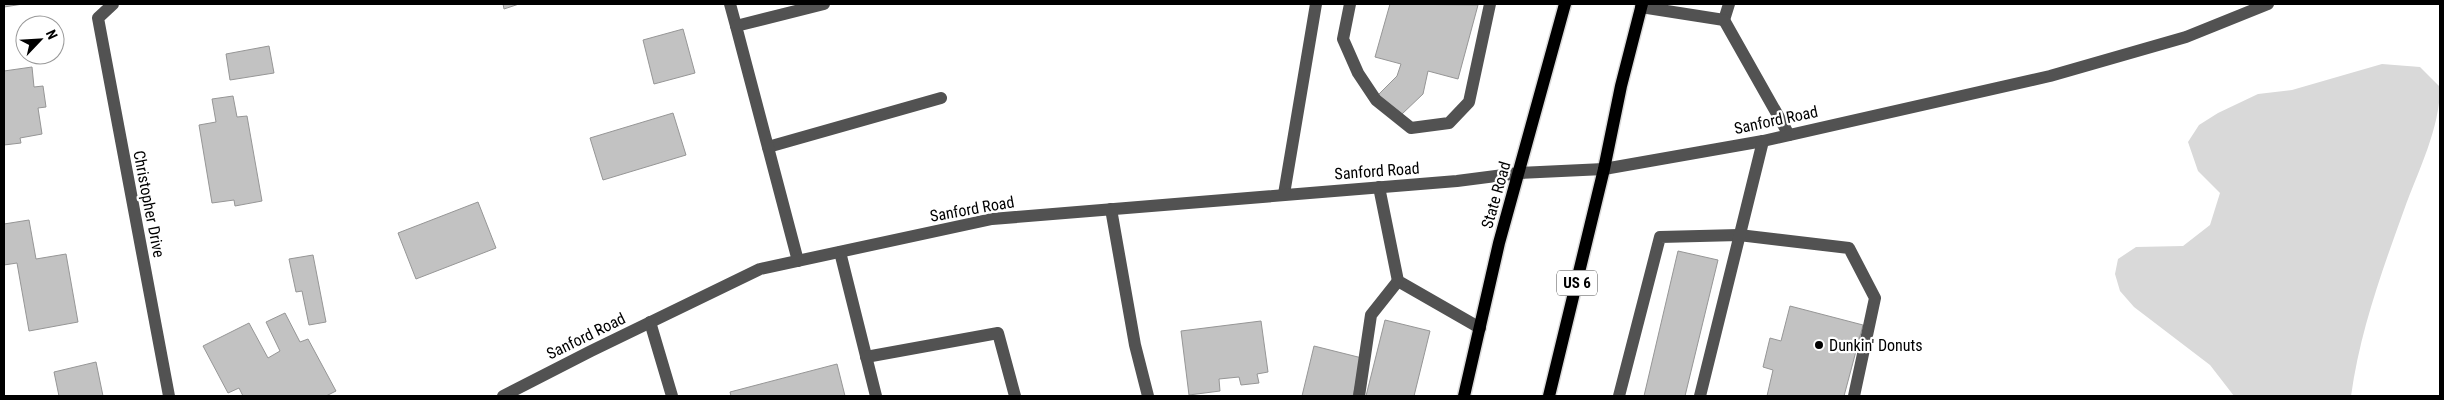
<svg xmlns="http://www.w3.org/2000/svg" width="2444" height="400" viewBox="0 0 2444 400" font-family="'Roboto Condensed',sans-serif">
<rect width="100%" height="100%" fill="#fff"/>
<path fill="#d9d9d9" d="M 2382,64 L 2420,67 L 2440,87 C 2440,129 2418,171 2404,210 C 2382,271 2360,331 2351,396 L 2234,396 L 2210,365 L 2134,307 L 2120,291 L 2115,274 L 2118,259 L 2136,247 L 2183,246 L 2210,225 L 2220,193 L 2198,171 L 2188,142 L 2199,125 L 2218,113 L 2258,94 L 2292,90 Z"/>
<g fill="#c2c2c2" stroke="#969696">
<path d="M 4,4 L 23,4 L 4,7 Z"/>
<path d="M 503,4 L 519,4 L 504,9 Z"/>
<path d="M 1390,4 L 1478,5 L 1458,79 L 1428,71 L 1423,94 L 1402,114 L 1378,95 L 1397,76 L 1401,64 L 1375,57 Z"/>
<path d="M 683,29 L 695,73 L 654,84 L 643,40 Z"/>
<path d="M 269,46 L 274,73 L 230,80 L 226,54 Z"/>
<path d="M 32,67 L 34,87 L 43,86 L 46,107 L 38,108 L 42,134 L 20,138 L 21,143 L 4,145 L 4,71 Z"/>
<path d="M 233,96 L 237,117 L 247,116 L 262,201 L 235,206 L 234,200 L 212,203 L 199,125 L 216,122 L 212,99 Z"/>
<path d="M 673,113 L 686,155 L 603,180 L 590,138 Z"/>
<path d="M 478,202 L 496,248 L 416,279 L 398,233 Z"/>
<path d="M 29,220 L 36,259 L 66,254 L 78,322 L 29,331 L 17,263 L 4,265 L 4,224 Z"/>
<path d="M 1678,251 L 1718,260 L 1685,396 L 1644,396 Z"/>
<path d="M 313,255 L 326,322 L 309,325 L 302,291 L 296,292 L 289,259 Z"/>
<path d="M 1790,306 L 1863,325 L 1844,396 L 1767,396 L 1773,370 L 1763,367 L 1770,338 L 1781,341 Z"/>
<path d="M 285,313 L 300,342 L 308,339 L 336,391 L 326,396 L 243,396 L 239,388 L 228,393 L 203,346 L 249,323 L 268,358 L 280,351 L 266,322 Z"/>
<path d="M 1385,320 L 1430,331 L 1414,396 L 1366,396 Z"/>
<path d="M 1261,321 L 1268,372 L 1257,374 L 1259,383 L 1241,385 L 1239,377 L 1219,379 L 1220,391 L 1189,395 L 1181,331 Z"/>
<path d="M 1314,346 L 1362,358 L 1353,396 L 1302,396 Z"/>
<path d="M 96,362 L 103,396 L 59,396 L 54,372 Z"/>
<path d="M 837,364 L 845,396 L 731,396 L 730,392 Z"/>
</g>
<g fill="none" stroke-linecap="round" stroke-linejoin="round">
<g stroke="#dbdbdb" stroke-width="15">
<g id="major">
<path d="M 1464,396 L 1499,243 L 1565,4"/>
<path d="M 1549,396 L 1604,169 L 1621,86 L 1642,4"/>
</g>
</g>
<g stroke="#525252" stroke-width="12">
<path d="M 113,4 L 98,18 L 169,396"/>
<path d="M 730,4 L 736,26"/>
<path d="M 1350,4 L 1343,39 L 1358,73 L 1376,100 L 1411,128 L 1449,123 L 1469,102 L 1490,4"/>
<path d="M 1641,7 L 1724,20 L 1729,4"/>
<path d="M 1724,20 L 1789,135"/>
<path d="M 768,147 L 941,98"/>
<path d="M 1379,187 L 1398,281 L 1480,328"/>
<path d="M 1284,194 L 1316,4"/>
<path d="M 1111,209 L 1135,345 L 1148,396"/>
<path d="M 840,252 L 876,396"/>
<path d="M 798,261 L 736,26 L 824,4"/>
<path d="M 650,322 L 672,396"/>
<path d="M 866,357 L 998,333 L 1015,396"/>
<path d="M 503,396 L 591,351 L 760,269 L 992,219 L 1457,181 L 1519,173 L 1604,169 L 1763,141 L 2050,76 L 2186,37 L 2268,4"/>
<path d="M 1359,396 L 1371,315 L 1398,281"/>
<path d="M 1619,396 L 1660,237 L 1739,235 L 1849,248 L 1875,298 L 1854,396"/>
<path d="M 1700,396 L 1763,141"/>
</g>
<use href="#major" stroke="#000" stroke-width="12"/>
</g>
<circle fill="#000" stroke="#fff" stroke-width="2" cx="1819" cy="345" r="5"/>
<g text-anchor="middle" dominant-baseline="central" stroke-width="4.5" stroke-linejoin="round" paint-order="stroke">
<rect fill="#fff" stroke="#4c4c4c" stroke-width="1" x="1557" y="270.5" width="40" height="25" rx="4"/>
<g font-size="15" font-weight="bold" fill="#000">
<text x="1577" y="283">US 6</text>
</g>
<g font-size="16" fill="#000" stroke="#fff">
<text transform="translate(1776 120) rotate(-12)">Sanford Road</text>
<text transform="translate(1377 171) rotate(-4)">Sanford Road</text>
<text transform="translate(1496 195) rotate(-74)">State Road</text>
<text transform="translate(149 204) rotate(79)">Christopher Drive</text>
<text transform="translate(972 209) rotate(-10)">Sanford Road</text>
<text transform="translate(586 336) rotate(-26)">Sanford Road</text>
</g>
<g font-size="16" fill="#000" stroke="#fff" text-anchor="start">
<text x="1829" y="345">Dunkin' Donuts</text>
</g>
</g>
<rect width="2444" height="400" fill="none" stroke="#000000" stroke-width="10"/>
<g transform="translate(40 40) rotate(65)"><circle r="24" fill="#ffffff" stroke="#999999"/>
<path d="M0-4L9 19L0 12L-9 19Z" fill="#000000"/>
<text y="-8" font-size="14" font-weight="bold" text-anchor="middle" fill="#000000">N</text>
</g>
</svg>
